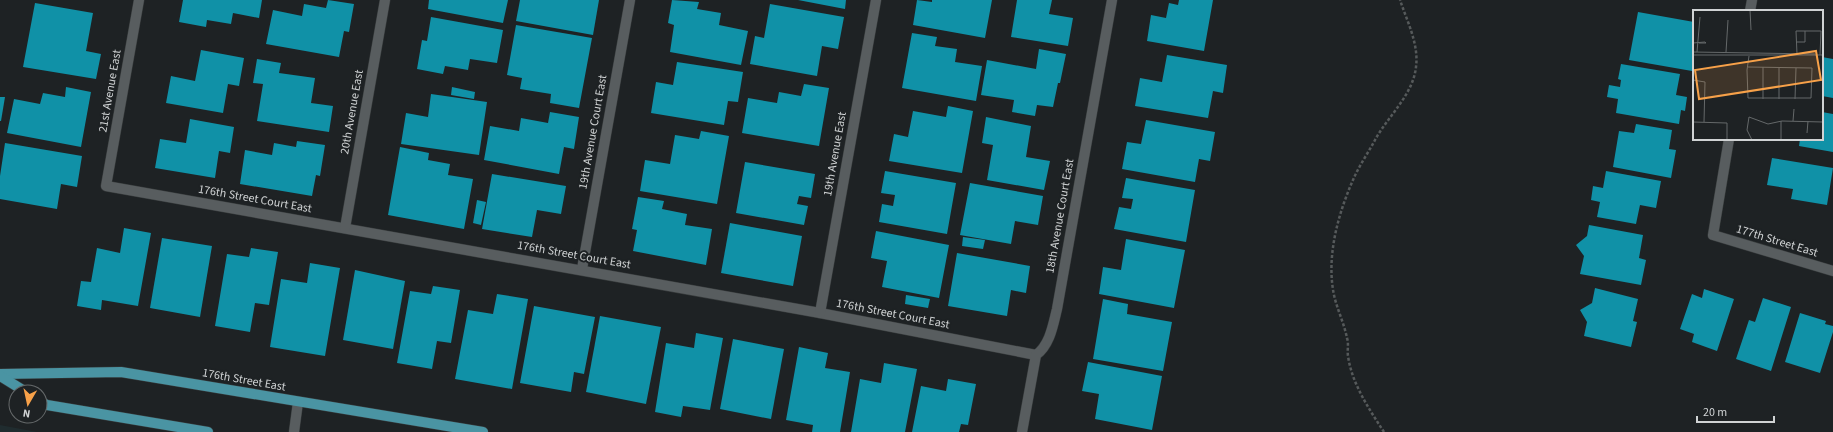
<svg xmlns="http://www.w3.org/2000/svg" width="1833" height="432" viewBox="0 0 1833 432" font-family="'Source Sans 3',sans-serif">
<rect width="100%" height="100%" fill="#1e2224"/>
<path fill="#202c2f" d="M 0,425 L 37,432 L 0,432 Z"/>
<g fill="#1091a7">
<path d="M 183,0 L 262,0 L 259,18 L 233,13 L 231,24 L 207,20 L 206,27 L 179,22 Z"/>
<path d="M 328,0 L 354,4 L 349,32 L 344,31 L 339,57 L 266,44 L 273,10 L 302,16 L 304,4 L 326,8 Z"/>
<path d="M 429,0 L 508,0 L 503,23 L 428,9 Z"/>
<path d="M 520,0 L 599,0 L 593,35 L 516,21 Z"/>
<path d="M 672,0 L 699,2 L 697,9 L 721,13 L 719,25 L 748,31 L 741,65 L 670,52 L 674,25 L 668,23 Z"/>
<path d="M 798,0 L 846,0 L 845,9 Z"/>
<path d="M 917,0 L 932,2 L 932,0 L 992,0 L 985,38 L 913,25 Z"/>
<path d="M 1017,0 L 1052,0 L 1049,14 L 1073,18 L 1068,46 L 1011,37 Z"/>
<path d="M 1179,0 L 1213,0 L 1204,51 L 1147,41 L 1151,15 L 1166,18 L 1169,3 L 1178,5 Z"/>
<path d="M 35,3 L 93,13 L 86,51 L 101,54 L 96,79 L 23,67 Z"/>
<path d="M 770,4 L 844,17 L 838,49 L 822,46 L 817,76 L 750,64 L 755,36 L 764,38 Z"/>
<path d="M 1638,12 L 1694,22 L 1694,62 L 1692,71 L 1629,60 Z"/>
<path d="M 431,17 L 503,30 L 497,63 L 470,59 L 468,70 L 445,66 L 443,74 L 417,69 L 422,40 L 427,41 Z"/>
<path d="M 516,25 L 592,38 L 579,108 L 550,103 L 551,94 L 520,89 L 522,78 L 507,75 Z"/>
<path d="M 912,33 L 937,37 L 935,46 L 957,49 L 955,62 L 982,66 L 976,101 L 902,88 Z"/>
<path d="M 1039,49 L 1066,54 L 1060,83 L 1058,83 L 1053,107 L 1037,105 L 1035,116 L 1012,112 L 1014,100 L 981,95 L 987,60 L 1036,69 Z"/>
<path d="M 201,50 L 244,58 L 239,86 L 228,84 L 223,113 L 166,103 L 171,76 L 195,81 Z"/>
<path d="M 1167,55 L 1227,65 L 1223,93 L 1213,91 L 1208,118 L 1135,106 L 1140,78 L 1162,82 Z"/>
<path d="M 1822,57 L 1833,59 L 1833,98 L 1822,96 Z"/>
<path d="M 257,59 L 281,63 L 279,73 L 315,78 L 311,103 L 333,106 L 329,132 L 257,121 L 263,84 L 253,83 Z"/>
<path d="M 677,62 L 743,72 L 738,102 L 728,101 L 724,125 L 651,113 L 656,82 L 673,85 Z"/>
<path d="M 1621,64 L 1680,74 L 1676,95 L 1687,97 L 1685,111 L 1681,110 L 1679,124 L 1616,113 L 1618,99 L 1607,97 L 1609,85 L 1620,87 L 1621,80 L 1618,79 Z"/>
<path d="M 804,84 L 829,88 L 819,146 L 742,133 L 748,98 L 777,103 L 779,92 L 801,96 Z"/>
<path d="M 66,87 L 91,92 L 81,147 L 7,133 L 14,99 L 40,104 L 43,93 L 65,97 Z"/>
<path d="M 452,87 L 475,92 L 474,99 L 451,95 Z"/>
<path d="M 431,94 L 487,102 L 479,155 L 401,144 L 406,113 L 428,117 Z"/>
<path d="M 0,97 L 5,97 L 1,121 L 0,121 Z"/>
<path d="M 948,106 L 973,111 L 962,173 L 889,161 L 894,134 L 908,137 L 913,111 L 946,117 Z"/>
<path d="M 550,112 L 579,117 L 574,149 L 564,147 L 559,174 L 484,160 L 490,126 L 519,131 L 521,118 L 548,123 Z"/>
<path d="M 1822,112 L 1833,114 L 1833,152 L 1799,146 L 1800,139 L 1822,139 Z"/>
<path d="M 986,117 L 1031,126 L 1026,157 L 1050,161 L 1044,190 L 987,180 L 993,145 L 982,143 Z"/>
<path d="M 190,119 L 234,127 L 230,153 L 219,151 L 215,178 L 155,168 L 160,139 L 186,143 Z"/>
<path d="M 1146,120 L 1215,132 L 1210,161 L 1199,159 L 1195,182 L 1122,169 L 1127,142 L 1141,144 Z"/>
<path d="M 1636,124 L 1672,130 L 1669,149 L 1676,150 L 1671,178 L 1613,167 L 1619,131 L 1634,133 Z"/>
<path d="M 701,131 L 729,136 L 717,204 L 640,191 L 645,160 L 670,164 L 675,135 L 699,139 Z"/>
<path d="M 297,141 L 325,145 L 320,176 L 316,175 L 312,196 L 240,184 L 245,150 L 272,155 L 274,143 L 296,147 Z"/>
<path d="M 5,143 L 82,156 L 77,187 L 61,184 L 57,209 L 0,199 L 0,176 Z"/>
<path d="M 400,147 L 429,153 L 428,160 L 450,164 L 448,175 L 473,179 L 464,229 L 388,215 Z"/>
<path d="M 1772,158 L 1833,168 L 1827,205 L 1791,199 L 1793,189 L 1767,185 Z"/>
<path d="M 745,162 L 815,174 L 811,198 L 799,196 L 797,204 L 808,206 L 804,225 L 736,213 Z"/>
<path d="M 885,171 L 956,183 L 947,234 L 879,222 L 882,204 L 893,206 L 895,195 L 881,193 Z"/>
<path d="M 1606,171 L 1661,181 L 1656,208 L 1640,205 L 1636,224 L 1597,217 L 1600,202 L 1591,200 L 1593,186 L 1603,188 Z"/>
<path d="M 492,174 L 566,186 L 561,214 L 537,210 L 532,237 L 482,229 Z"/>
<path d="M 1126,178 L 1195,190 L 1186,242 L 1114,229 L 1119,207 L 1131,209 L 1133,199 L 1122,198 Z"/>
<path d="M 970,183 L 1043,196 L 1038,225 L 1015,221 L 1011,244 L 960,235 Z"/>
<path d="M 638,197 L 664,201 L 662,209 L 687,214 L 685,225 L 712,229 L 706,265 L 633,251 L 637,230 L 632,229 Z"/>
<path d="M 477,200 L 486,202 L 481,225 L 473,223 Z"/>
<path d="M 730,223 L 802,236 L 793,286 L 721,273 Z"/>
<path d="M 1589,225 L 1643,235 L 1639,258 L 1646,260 L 1641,285 L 1580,274 L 1584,256 L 1576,245 L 1587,236 Z"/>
<path d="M 124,228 L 151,233 L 138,306 L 102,300 L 101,310 L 77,306 L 81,281 L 91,282 L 97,248 L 120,253 Z"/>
<path d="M 876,231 L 949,245 L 939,298 L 882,287 L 887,261 L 871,258 Z"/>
<path d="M 963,237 L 985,240 L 983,249 L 962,246 Z"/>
<path d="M 162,238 L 212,246 L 200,317 L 150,308 Z"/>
<path d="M 1126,239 L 1185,250 L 1174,308 L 1099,294 L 1103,267 L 1121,270 Z"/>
<path d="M 251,248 L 278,252 L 269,305 L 255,303 L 250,332 L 215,326 L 227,254 L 249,257 Z"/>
<path d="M 957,253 L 1030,266 L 1026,293 L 1011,290 L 1007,316 L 948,306 Z"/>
<path d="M 310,263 L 340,268 L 325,356 L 270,347 L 281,279 L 307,283 Z"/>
<path d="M 355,270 L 405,281 L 393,349 L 343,340 Z"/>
<path d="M 433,286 L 460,290 L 451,343 L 437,341 L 432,369 L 397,363 L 410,291 L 431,294 Z"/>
<path d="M 1595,288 L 1638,299 L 1633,321 L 1637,322 L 1631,347 L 1584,336 L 1587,322 L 1580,310 L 1592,303 Z"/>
<path d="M 1704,289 L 1734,299 L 1717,351 L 1692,342 L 1694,334 L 1680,329 L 1692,294 L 1702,298 Z"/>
<path d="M 497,294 L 528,299 L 512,389 L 455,379 L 468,310 L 493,314 Z"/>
<path d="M 906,295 L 930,299 L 928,308 L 905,304 Z"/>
<path d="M 1763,298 L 1791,307 L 1771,371 L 1736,359 L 1749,320 L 1755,322 Z"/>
<path d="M 1103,299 L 1128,304 L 1127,314 L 1172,322 L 1163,371 L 1093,359 Z"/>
<path d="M 534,306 L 595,317 L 584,374 L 574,372 L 571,392 L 520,383 Z"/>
<path d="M 1800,313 L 1826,321 L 1825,324 L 1833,326 L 1833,332 L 1820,373 L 1785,362 Z"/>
<path d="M 600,316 L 661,327 L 646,404 L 586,392 Z"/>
<path d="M 696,333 L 723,338 L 710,410 L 683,406 L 681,417 L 655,412 L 666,343 L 694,348 Z"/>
<path d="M 733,339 L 784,349 L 771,419 L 720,409 Z"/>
<path d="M 799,347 L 828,353 L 825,368 L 850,372 L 840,432 L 812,432 L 813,425 L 786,420 Z"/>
<path d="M 1088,362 L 1162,376 L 1152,430 L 1095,419 L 1099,394 L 1082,391 Z"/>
<path d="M 884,363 L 917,369 L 905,432 L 851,432 L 860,379 L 881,383 Z"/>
<path d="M 948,379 L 976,384 L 968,425 L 961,424 L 959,432 L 912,432 L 921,386 L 946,391 Z"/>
</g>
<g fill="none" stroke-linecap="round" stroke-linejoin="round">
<g stroke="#383c3d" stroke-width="11">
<g id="minor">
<path d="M 139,0 L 106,186 L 820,313 L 1036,355"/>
<path d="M 1750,11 L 1752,0"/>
<path d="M 1729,139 L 1713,235 L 1833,271"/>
<path d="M 345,228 L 385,0"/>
<path d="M 582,269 L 630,0"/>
<path d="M 820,313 L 876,0"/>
<path d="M 294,432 L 298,402"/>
<path d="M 1022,432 L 1036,355 C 1050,345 1053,325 1057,309 L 1112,0"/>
</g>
</g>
<g stroke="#383c3d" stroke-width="11">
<g id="major">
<path d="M 0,374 L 121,372 L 483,432"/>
<path d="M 0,376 L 26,392"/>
<path d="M 40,401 L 47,405 L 208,432"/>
</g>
</g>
<path stroke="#565a5b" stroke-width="2.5" stroke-dasharray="3 2" stroke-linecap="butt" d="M 1384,432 C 1369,409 1352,384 1348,356 C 1347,350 1349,344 1347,338 C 1344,323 1337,309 1334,295 C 1326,257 1338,214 1353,180 C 1359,166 1368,153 1375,140 C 1388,116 1413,95 1416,67 C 1419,44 1407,21 1400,0"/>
<use href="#minor" stroke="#585d5f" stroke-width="10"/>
<use href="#major" stroke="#4a94a3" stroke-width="10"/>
</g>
<g text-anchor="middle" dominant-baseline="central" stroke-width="4" stroke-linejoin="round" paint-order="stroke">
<g font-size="12" fill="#d0d3d4" stroke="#1e2224">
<text transform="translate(110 91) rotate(-80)">21st Avenue East</text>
<text transform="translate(352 112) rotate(-80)">20th Avenue East</text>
<text transform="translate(593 132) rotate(-80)">19th Avenue Court East</text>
<text transform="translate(835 154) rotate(-80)">19th Avenue East</text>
<text transform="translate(255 199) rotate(10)">176th Street Court East</text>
<text transform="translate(1060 216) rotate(-80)">18th Avenue Court East</text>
<text transform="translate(1777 241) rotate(17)">177th Street East</text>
<text transform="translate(574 255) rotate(10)">176th Street Court East</text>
<text transform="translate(893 314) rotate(11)">176th Street Court East</text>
<text transform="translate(244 380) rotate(10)">176th Street East</text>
</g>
</g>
<g transform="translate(1693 10)">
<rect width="130" height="130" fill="#1e2224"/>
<path fill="none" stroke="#65696a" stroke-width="1" d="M 57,0 L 58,20M 104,32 L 112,32 L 112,21M 0,33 L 12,32 L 13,33 L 6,33M 0,42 L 122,44M 4,42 L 7,7M 33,42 L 35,10M 104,44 L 103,21 L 128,21 L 127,45M 0,45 L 130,45M 55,57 L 119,58 L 118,88 L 55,88 L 54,60 L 56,46M 0,70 L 12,72 L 11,112M 70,89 L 70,57M 86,89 L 86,58M 102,89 L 103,58M 100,111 L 101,99M 0,112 L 34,113 L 34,130M 114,123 L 115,111M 59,130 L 54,120 L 56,107 L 75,114 L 89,111 L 130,112M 88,130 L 88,111"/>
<path fill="#f7a149" fill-opacity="0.15" stroke="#f7a149" stroke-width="2" d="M 123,41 L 128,70 L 6,89 L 2,60 Z"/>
<rect width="130" height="130" fill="none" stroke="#d0d3d4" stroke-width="2"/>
</g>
<g transform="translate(28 404) rotate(189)"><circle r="19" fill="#1e2224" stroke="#65696a"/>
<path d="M0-3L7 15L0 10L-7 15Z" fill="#f7a149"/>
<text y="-6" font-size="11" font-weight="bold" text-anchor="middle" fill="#d0d3d4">N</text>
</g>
<path d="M1697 416v6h77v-6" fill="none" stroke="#d0d3d4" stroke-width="2"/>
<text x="1703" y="416" font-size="12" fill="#d0d3d4" stroke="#1e2224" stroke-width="3" paint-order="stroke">20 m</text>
</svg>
